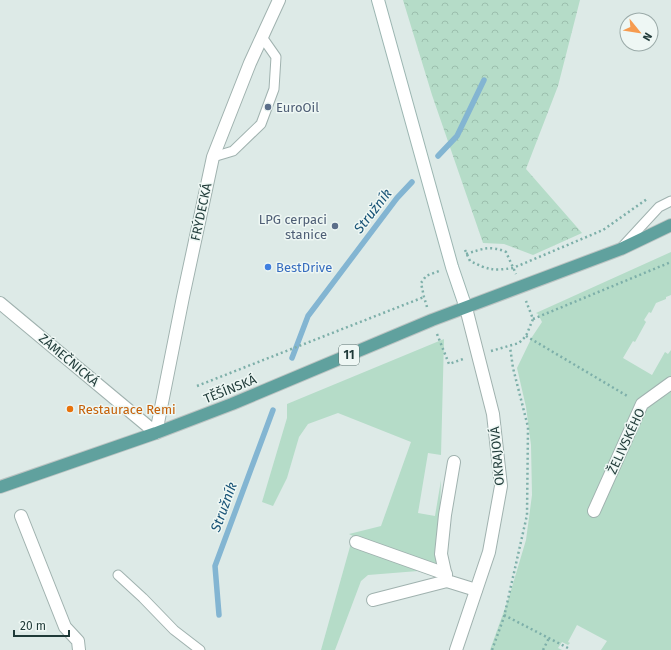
<svg xmlns="http://www.w3.org/2000/svg" width="671" height="650" viewBox="0 0 671 650" font-family="'Fira Sans',sans-serif">
<defs>
<pattern id="forest-crowns" width="20" height="18" patternUnits="userSpaceOnUse"><rect width="20" height="18" fill="#b5dcc8"/><path d="M2 6a3 3 0 1 1 6 0M12 15a3 3 0 1 1 6 0" fill="none" stroke="#9bbead"/></pattern>
</defs>
<rect width="100%" height="100%" fill="#ddeae7"/>
<g fill="#b5dcc8">
<path d="M 671,252 L 671,295 L 666,297 L 666,299 L 656,303 L 651,313 L 649,312 L 644,320 L 646,322 L 635,342 L 633,341 L 623,358 L 652,375 L 665,352 L 668,354 L 671,350 L 671,650 L 601,650 L 607,641 L 577,625 L 568,642 L 570,643 L 568,645 L 562,642 L 558,648 L 562,650 L 490,650 L 509,597 L 526,540 L 532,495 L 531,445 L 526,407 L 517,368 L 532,337 L 542,322 L 538,314 L 536,313 Z"/>
<path d="M 444,339 L 441,455 L 428,453 L 418,513 L 435,516 L 441,480 L 438,578 L 418,571 L 368,575 L 361,581 L 335,650 L 321,650 L 353,536 L 349,534 L 381,526 L 411,442 L 338,413 L 308,424 L 299,437 L 287,478 L 273,506 L 262,502 L 287,418 L 287,404 Z"/>
</g>
<path fill="url(#forest-crowns)" d="M 403,0 L 580,0 L 558,86 L 526,169 L 582,233 L 533,255 L 504,244 L 483,243 L 432,95 Z"/>
<g fill="none" stroke-linecap="round" stroke-linejoin="round">
<g stroke="#83b5d2" stroke-width="5.5">
<path d="M 438,156 L 457,136 L 484,80"/>
<path d="M 292,358 L 308,316 L 397,198 L 412,182"/>
<path d="M 219,615 L 215,566 L 273,410"/>
</g>
<g stroke="#a0b2af" stroke-width="11">
<g id="lane">
<path d="M 213,157 L 233,151 L 261,124 L 274,89 L 276,57 L 262,37"/>
<path d="M 623,246 L 659,207 L 671,201"/>
<path d="M 118,575 L 143,598 L 174,630 L 200,650"/>
</g>
</g>
<g stroke="#a0b2af" stroke-width="14">
<g id="street">
<path d="M 0,303 L 156,433 L 183,297 L 213,157 L 250,63 L 279,0"/>
<path d="M 454,462 L 445,515 L 441,554 L 447,581 L 476,590"/>
<path d="M 594,511 L 642,404 L 671,383"/>
<path d="M 21,516 L 65,627 L 78,641 L 79,650"/>
<path d="M 356,542 L 446,574"/>
<path d="M 373,600 L 447,581"/>
<path d="M 456,650 L 489,552 L 501,486 L 493,414 L 466,308"/>
</g>
</g>
<g stroke="#9cb6b2" stroke-width="14">
<path id="secondary" d="M 378,0 L 452,267 L 466,308"/>
</g>
<g stroke="#bcc4c3" stroke-width="14">
<path id="primary" d="M 0,487 L 156,433 L 232,404 L 432,320 L 621,249 L 671,225"/>
</g>
<g stroke="#7dafa9" stroke-width="2.5" stroke-dasharray="2 3" stroke-linecap="butt">
<path d="M 465,250 L 470,261 C 489,270 492,271 513,268 L 603,230 L 647,199"/>
<path d="M 466,254 C 482,249 490,245 506,252 L 516,274"/>
<path d="M 427,307 L 424,297 L 421,283 L 426,276 L 439,271"/>
<path d="M 533,319 L 671,262"/>
<path d="M 437,334 L 449,364 L 463,359"/>
<path d="M 526,336 L 629,397"/>
<path d="M 491,351 L 519,343 L 526,336 L 533,319 L 526,301"/>
<path d="M 197,386 L 424,297"/>
<path d="M 504,615 L 568,648"/>
<path d="M 492,650 L 504,617 L 527,515 L 528,427 L 513,368 L 510,347"/>
<path d="M 543,650 L 549,638"/>
</g>
<use href="#lane" stroke="#fff" stroke-width="9"/>
<use href="#street" stroke="#fff" stroke-width="12"/>
<use href="#secondary" stroke="#fff" stroke-width="12"/>
<use href="#primary" stroke="#60a19e" stroke-width="12"/>
</g>
<g fill="#5c6f8a" stroke="#eef7f4" stroke-width="1.5">
<circle cx="268" cy="107" r="4"/>
<circle cx="335" cy="226" r="4"/>
</g>
<circle fill="#3f7fe0" stroke="#eef7f4" stroke-width="1.5" cx="268" cy="267" r="4"/>
<circle fill="#e8710a" stroke="#eef7f4" stroke-width="1.5" cx="70" cy="409" r="4"/>
<g text-anchor="middle" dominant-baseline="central" stroke-width="3" stroke-linejoin="round" paint-order="stroke">
<rect fill="#eef7f4" stroke="#5d7370" stroke-width="1" x="339" y="345" width="20" height="20" rx="3"/>
<g font-size="12" font-weight="bold" fill="#1f3a38">
<text x="349" y="355">11</text>
</g>
<g font-size="13" fill="#4e5e75" stroke="#eef7f4" text-anchor="start">
<text x="276" y="107">EuroOil</text>
<text x="327" y="219" text-anchor="end">LPG cerpaci<tspan x="327" dy="15">stanice</tspan></text>
</g>
<g font-size="13" fill="#1f3a38" stroke="#eef7f4">
<text transform="translate(201 212) rotate(-78)">FRÝDECKÁ</text>
<text transform="translate(69 360) rotate(40)">ZÁMEČNICKÁ</text>
<text transform="translate(230 389) rotate(-22)">TĚŠÍNSKÁ</text>
<text transform="translate(626 441) rotate(-65)">ŽELIVSKÉHO</text>
<text transform="translate(497 456) rotate(-95)">OKRAJOVÁ</text>
</g>
<g font-size="13" fill="#366cbe" stroke="#eef7f4" text-anchor="start">
<text x="276" y="267">BestDrive</text>
</g>
<g font-size="13" fill="#c56008" stroke="#eef7f4" text-anchor="start">
<text x="78" y="409">Restaurace Remi</text>
</g>
<g font-size="14" font-style="italic" fill="#185376" stroke="#eef7f4">
<text transform="translate(373 211) rotate(-52)">Stružník</text>
<text transform="translate(224 507) rotate(-70)">Stružník</text>
</g>
</g>
<g transform="translate(639 32) rotate(120)"><circle r="19" fill="#eef7f4" stroke="#9baba9"/>
<path d="M0-3L7 15L0 10L-7 15Z" fill="#f69b4f"/>
<text y="-6" font-size="11" font-weight="bold" text-anchor="middle" fill="#1f3a38">N</text>
</g>
<path d="M14 630v6h55v-6" fill="none" stroke="#1f3a38" stroke-width="2"/>
<text x="20" y="630" font-size="12" fill="#1f3a38" stroke="#eef7f4" stroke-width="3" paint-order="stroke">20 m</text>
</svg>
